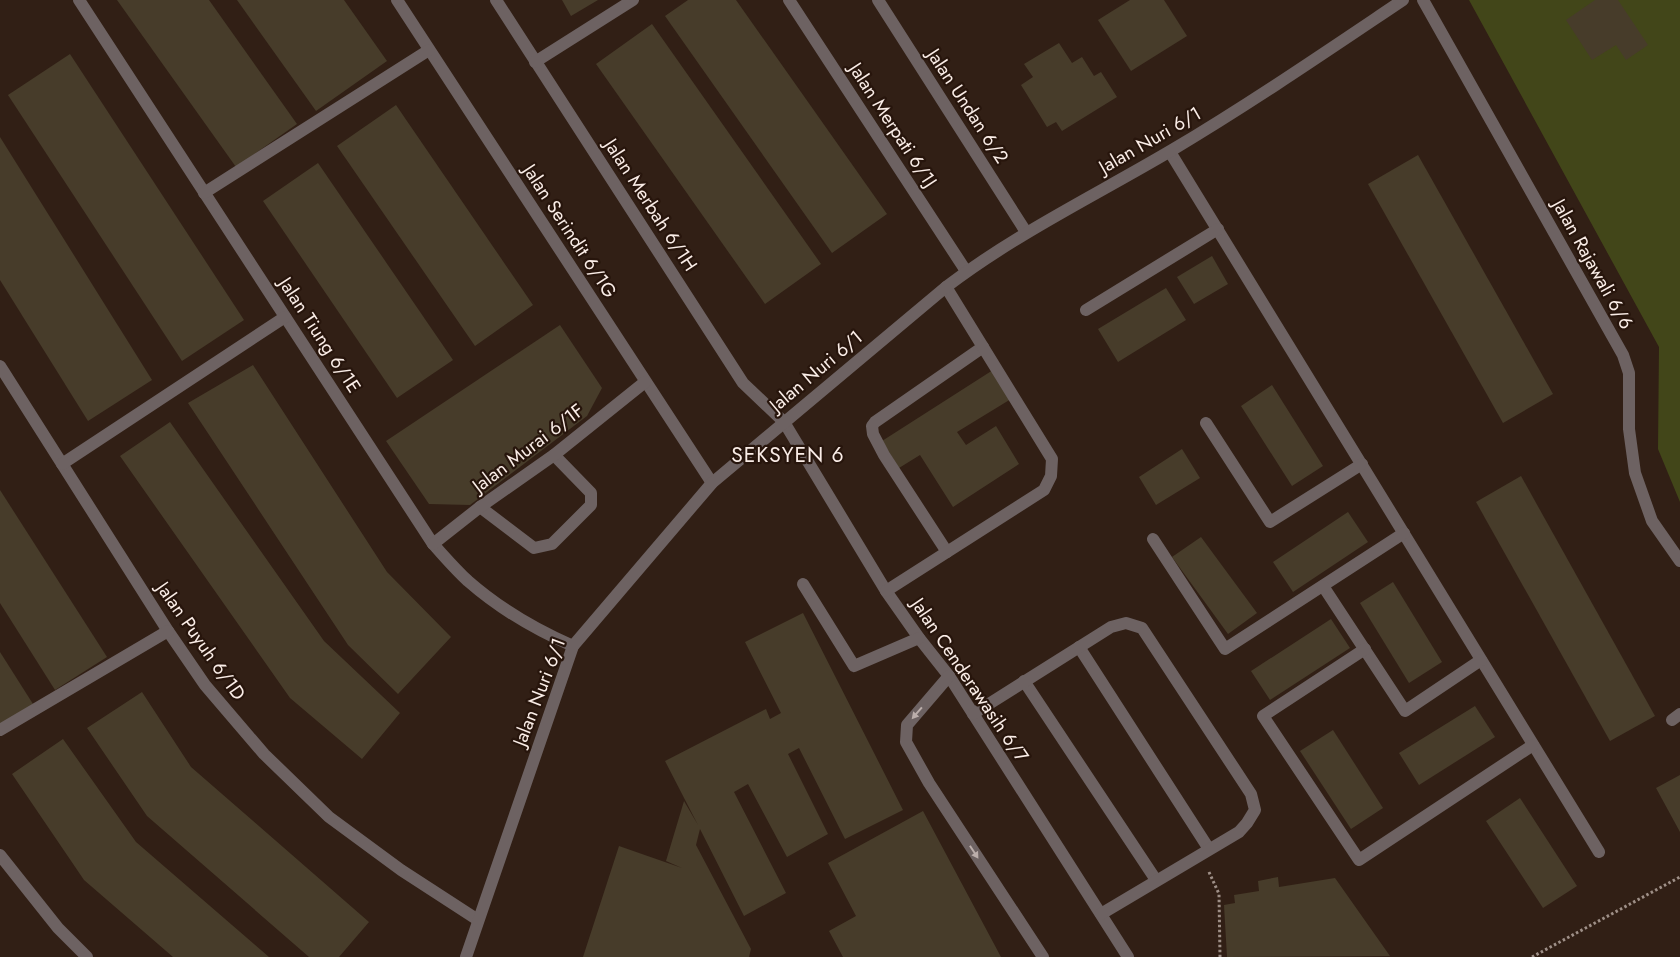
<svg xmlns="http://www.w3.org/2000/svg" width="1680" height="957" viewBox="0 0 1680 957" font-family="Jost,sans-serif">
<rect width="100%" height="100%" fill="#311f15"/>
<path fill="#424619" d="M 1469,0 L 1680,0 L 1680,502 L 1658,449 L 1659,347 Z"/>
<g fill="#473c2a">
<path d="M 117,0 L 209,0 L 297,124 L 236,167 Z"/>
<path d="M 237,0 L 344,0 L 387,61 L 316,111 Z"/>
<path d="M 562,0 L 598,0 L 571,16 Z"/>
<path d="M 688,0 L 736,0 L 887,214 L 832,253 L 665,16 Z"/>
<path d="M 1130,0 L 1164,0 L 1187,36 L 1131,71 L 1098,20 Z"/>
<path d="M 1595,0 L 1618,0 L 1648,45 L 1626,60 L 1616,45 L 1592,60 L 1566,20 Z"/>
<path d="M 652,24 L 821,264 L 765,304 L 596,64 Z"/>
<path d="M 1059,43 L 1072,63 L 1082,57 L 1094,76 L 1101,72 L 1117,97 L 1062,131 L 1056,122 L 1047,127 L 1021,85 L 1033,77 L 1024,64 Z"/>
<path d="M 70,54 L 244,320 L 182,361 L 8,95 Z"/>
<path d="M 396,105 L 533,305 L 475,346 L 337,146 Z"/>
<path d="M 0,137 L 152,380 L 88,421 L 0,280 Z"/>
<path d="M 1418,155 L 1553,394 L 1503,423 L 1368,184 Z"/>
<path d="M 318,163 L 453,360 L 397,398 L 263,201 Z"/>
<path d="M 1212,256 L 1228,284 L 1194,304 L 1177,277 Z"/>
<path d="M 1166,288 L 1186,320 L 1118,362 L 1098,329 Z"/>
<path d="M 560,325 L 602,388 L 587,416 L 470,505 L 429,504 L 386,441 Z"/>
<path d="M 253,365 L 387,572 L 451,637 L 398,694 L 348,645 L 188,403 Z"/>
<path d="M 993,370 L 1011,399 L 957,432 L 966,445 L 996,426 L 1019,464 L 953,507 L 920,455 L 899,468 L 882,441 Z"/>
<path d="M 1272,385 L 1323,466 L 1292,486 L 1241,406 Z"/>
<path d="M 170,422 L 324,641 L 400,713 L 362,759 L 290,698 L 120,456 Z"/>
<path d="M 1182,449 L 1200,478 L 1156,505 L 1139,477 Z"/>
<path d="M 1521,476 L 1655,716 L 1610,741 L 1476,502 Z"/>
<path d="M 0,490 L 107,657 L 55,690 L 0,603 Z"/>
<path d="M 1348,512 L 1368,542 L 1293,592 L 1273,562 Z"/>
<path d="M 1201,537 L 1257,613 L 1228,634 L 1172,557 Z"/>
<path d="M 1393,582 L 1442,662 L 1409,683 L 1360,603 Z"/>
<path d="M 803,613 L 903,810 L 845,839 L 799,748 L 788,754 L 828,834 L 787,857 L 748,784 L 734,792 L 786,893 L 744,916 L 700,829 L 696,845 L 751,949 L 749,957 L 583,957 L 619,846 L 682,868 L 666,861 L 684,801 L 698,825 L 665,761 L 766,709 L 770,719 L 781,713 L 745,642 Z"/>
<path d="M 1331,619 L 1350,648 L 1270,700 L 1251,671 Z"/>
<path d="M 0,652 L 33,704 L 0,725 Z"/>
<path d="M 142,692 L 191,767 L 369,922 L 339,957 L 309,957 L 147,816 L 87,728 Z"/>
<path d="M 1475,706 L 1495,737 L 1419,785 L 1399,753 Z"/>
<path d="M 1333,730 L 1383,808 L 1351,829 L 1300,751 Z"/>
<path d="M 63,739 L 136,842 L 269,957 L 173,957 L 84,880 L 12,774 Z"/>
<path d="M 1680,775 L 1680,832 L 1656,788 Z"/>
<path d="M 1520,798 L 1577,886 L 1543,908 L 1486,821 Z"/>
<path d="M 923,811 L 1001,957 L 843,957 L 829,931 L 856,916 L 828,863 Z"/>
<path d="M 1278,877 L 1279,887 L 1335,878 L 1390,956 L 1227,957 L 1224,905 L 1235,903 L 1234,895 L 1259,891 L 1258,881 Z"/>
</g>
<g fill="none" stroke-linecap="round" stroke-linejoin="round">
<g stroke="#9e8f87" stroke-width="3" stroke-dasharray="2.5 2.5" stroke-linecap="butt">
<path d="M 1209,872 L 1219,894 L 1220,957"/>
<path d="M 1532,957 L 1680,877"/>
</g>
<g stroke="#6d6262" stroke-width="12">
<path d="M 79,0 L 433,544 C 444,556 455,569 468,581 C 500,609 534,629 573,646"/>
<path d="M 397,0 L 712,483"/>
<path d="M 496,0 L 743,383 L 784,422 L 886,591 L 919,638 L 949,676 L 1128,957"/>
<path d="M 789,0 L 966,271"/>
<path d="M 878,0 L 1026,232"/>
<path d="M 1423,0 L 1623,355 L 1629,373 L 1629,429 L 1635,473 L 1652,521 L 1680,561"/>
<path d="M 535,62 L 633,0"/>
<path d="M 1170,152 L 1599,852"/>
<path d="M 204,193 L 429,50"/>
<path d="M 1086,310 L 1218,229"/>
<path d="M 0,366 L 168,631 L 205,685 L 264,754 L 329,817 L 401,870 L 478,920"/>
<path d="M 1206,423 L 1270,522 L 1362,464"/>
<path d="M 62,464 L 285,317"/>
<path d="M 480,507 L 534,548 L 552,544 L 591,505 L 591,493 L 554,455"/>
<path d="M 1153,539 L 1225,649 L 1404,533"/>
<path d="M 433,544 L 480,507 L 554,455 L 645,382"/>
<path d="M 947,552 L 884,455 L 873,434 L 872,426 L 875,422 L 983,347"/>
<path d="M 803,584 L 854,666 L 919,638"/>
<path d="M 1323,586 L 1405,711 L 1481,660"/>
<path d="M 886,591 L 1044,490 L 1051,476 L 1052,459 L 946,287"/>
<path d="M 1079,647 L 1209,849"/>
<path d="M 1365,649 L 1263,716 L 1359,860 L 1533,745"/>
<path d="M 949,676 L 907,725 L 906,742 L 929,783 L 1043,957"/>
<path d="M 1024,681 L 1156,880"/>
<path d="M 973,714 L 1111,627 L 1126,623 L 1142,628 L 1251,794 L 1255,810 L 1247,823 L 1239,832 L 1101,914"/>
<path d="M 1672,720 L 1680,714"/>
<path d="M 0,730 L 168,631"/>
<path d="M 0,855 L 58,928 L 87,957"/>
<path d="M 466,957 L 573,646 L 712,483 L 946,287 C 1017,233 1096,195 1172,150 C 1251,103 1327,51 1403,0"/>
</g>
</g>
<defs><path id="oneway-solid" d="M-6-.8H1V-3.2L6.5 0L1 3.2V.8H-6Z" transform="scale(1.25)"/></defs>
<g fill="#bbaeab">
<use href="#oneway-solid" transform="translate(917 713) rotate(131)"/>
<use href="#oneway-solid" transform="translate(974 852) rotate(57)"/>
</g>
<g text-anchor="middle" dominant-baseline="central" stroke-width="4.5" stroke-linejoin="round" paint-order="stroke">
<g font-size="19" fill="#faede7" stroke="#27150c">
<text transform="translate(968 106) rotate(57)">Jalan Undan 6/2</text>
<text transform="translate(893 125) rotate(57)">Jalan Merpati 6/1J</text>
<text transform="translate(1150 140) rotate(-30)">Jalan Nuri 6/1</text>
<text transform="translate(651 205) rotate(57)">Jalan Merbah 6/1H</text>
<text transform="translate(570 231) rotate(57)">Jalan Serindit 6/1G</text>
<text transform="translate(1593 264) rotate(61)">Jalan Rajawali 6/6</text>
<text transform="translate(320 335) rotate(57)">Jalan Tiung 6/1E</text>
<text transform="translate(816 371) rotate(-40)">Jalan Nuri 6/1</text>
<text transform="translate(528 448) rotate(-37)">Jalan Murai 6/1F</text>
<text transform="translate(201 641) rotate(55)">Jalan Puyuh 6/1D</text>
<text transform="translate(970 680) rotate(56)">Jalan Cenderawasih 6/7</text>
<text transform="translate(539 692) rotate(-69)">Jalan Nuri 6/1</text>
</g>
<g font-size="21" letter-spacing="1" fill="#faede7" stroke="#27150c">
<text x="788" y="455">SEKSYEN 6</text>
</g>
</g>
</svg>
